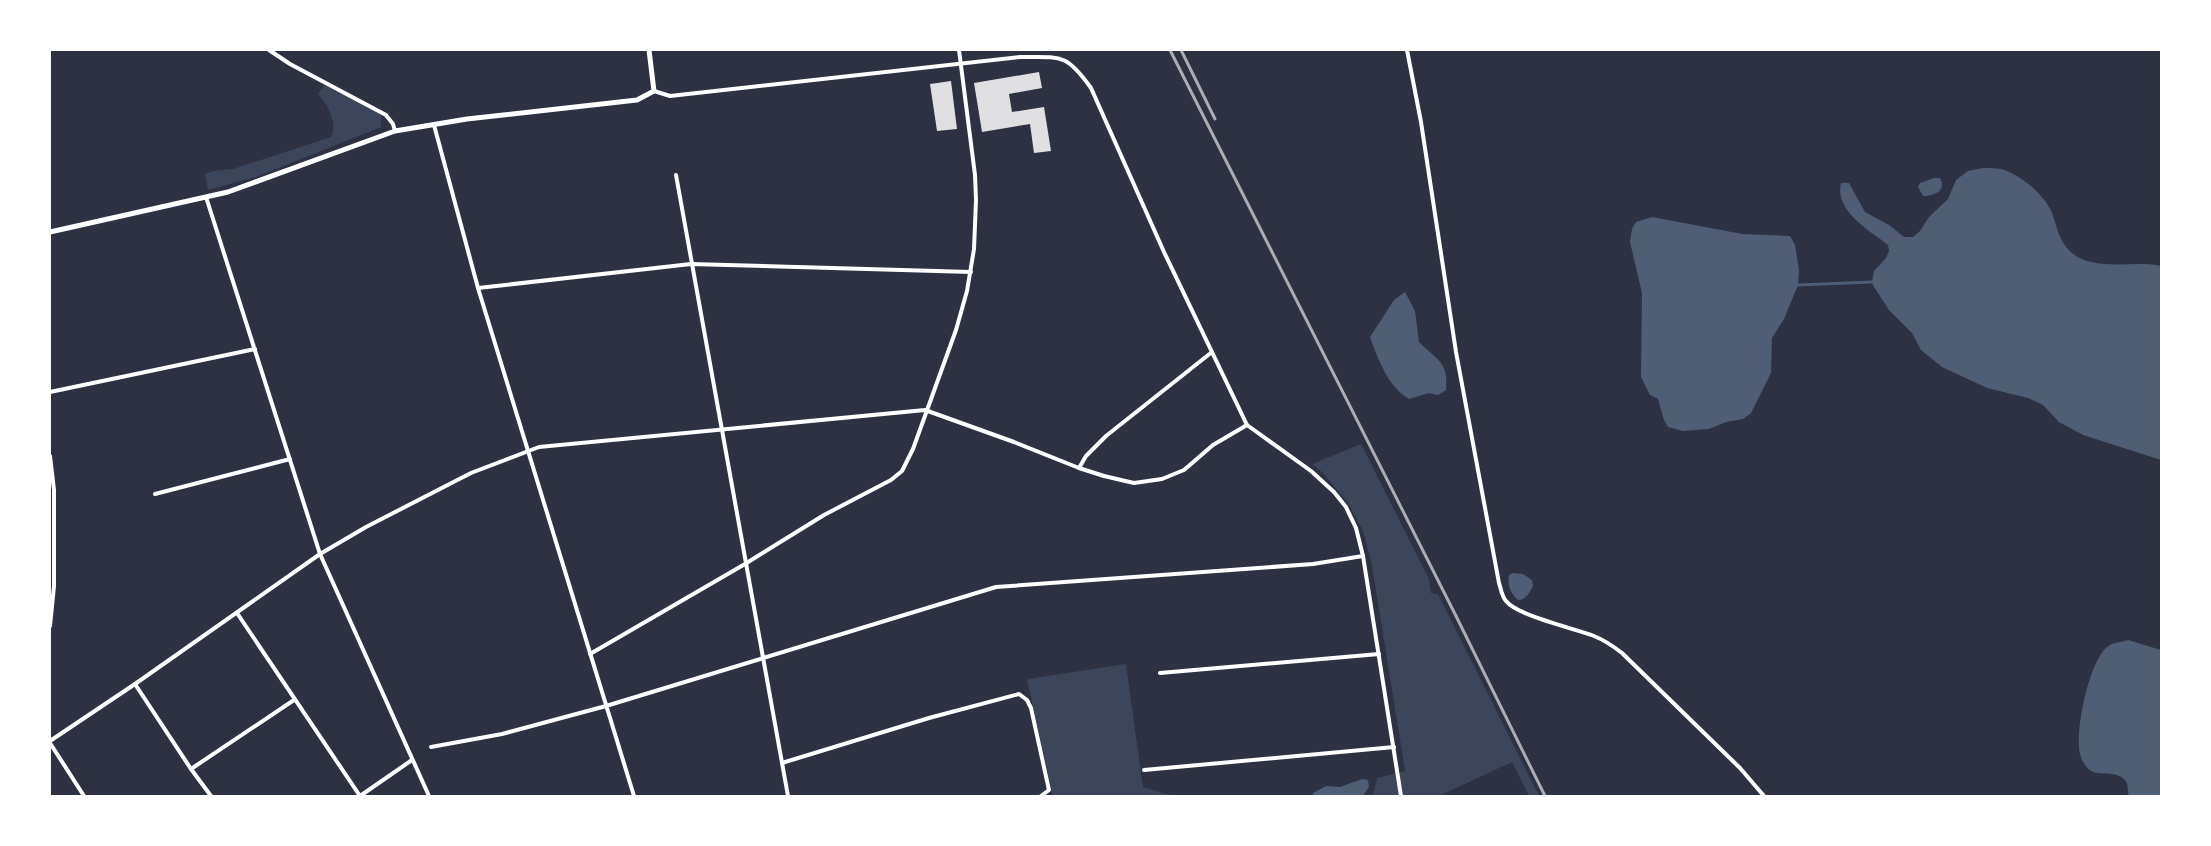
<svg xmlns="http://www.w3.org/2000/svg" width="2211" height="846" viewBox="0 0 2211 846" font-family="'Asap Condensed',sans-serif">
<rect width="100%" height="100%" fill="#2d3142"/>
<g fill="#3c4559">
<path d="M 324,85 L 379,113 L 381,117 L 381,127 L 256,177 L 208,190 L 205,174 L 213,171 L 233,169 L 331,137 C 338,123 328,105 318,94 Z"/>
<path d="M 1361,444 L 1429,579 L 1431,593 L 1438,594 L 1539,796 L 1529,796 L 1512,762 L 1439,796 L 1373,796 L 1377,778 L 1405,771 L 1372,566 L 1363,531 L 1348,503 L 1324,474 L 1312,464 Z"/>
<path d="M 1126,664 L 1143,787 L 1173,796 L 1053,796 L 1027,679 Z"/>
</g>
<g fill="#4f5d75">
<path d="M 1983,168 C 1989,168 1996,168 2001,169 C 2020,174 2045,195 2052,213 C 2058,229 2058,240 2072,253 C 2095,272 2134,260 2161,266 L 2161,460 L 2083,435 L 2059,422 L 2043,405 L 2028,398 L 1987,388 L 1942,367 L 1921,350 L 1912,333 L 1889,310 L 1874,287 L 1872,282 L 1874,271 L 1886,258 L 1889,251 L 1888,245 C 1870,231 1834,211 1841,183 L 1849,183 L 1865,212 L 1889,225 L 1904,237 L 1913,237 L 1920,231 L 1929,217 L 1948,199 L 1956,180 L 1968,171 Z"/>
<path d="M 1934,178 L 1940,178 C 1947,191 1934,196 1923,196 L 1918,187 L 1920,183 Z"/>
<path d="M 1652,217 L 1742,234 L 1790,236 L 1795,245 L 1799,270 L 1798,285 L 1784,319 L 1772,338 L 1771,373 L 1751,413 L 1743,419 L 1726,422 L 1709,429 L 1683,431 L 1668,427 L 1664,420 L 1658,399 L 1650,395 L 1641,377 L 1642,293 L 1630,242 L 1632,229 L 1636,222 Z"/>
<path d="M 1405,292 L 1415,311 L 1419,342 C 1437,360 1449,362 1446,390 L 1438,395 L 1429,393 L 1409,399 C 1388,387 1378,359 1370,337 L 1394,300 Z"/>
<path d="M 1513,573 L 1523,574 L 1532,580 L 1533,586 C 1530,592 1526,600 1518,600 C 1511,594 1507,585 1509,575 Z"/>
<path d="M 2128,640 L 2161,650 L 2161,796 L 2129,796 C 2127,791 2129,783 2124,779 C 2109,766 2089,785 2080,754 C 2074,732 2090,655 2110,645 C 2115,642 2123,642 2128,640 Z"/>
<path d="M 1362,779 L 1368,780 L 1369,787 L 1363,796 L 1313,796 L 1313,793 L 1326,786 L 1340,787 Z"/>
</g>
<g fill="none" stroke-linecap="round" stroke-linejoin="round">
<path stroke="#4f5d75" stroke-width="3" d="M 1798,285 L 1872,282"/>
</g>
<g fill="#e0e0e3">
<path d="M 1039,72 L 1042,88 L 1009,94 L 1012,112 L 1044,107 L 1051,151 L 1034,153 L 1030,124 L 982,132 L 974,83 Z"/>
<path d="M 951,81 L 957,129 L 937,131 L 930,84 Z"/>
</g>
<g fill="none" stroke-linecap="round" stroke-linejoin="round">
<g stroke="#fff" stroke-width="4">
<path d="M 269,50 L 290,64 L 386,115 L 393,124 L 395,131"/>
<path d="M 1407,50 L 1421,122 L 1456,352 L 1499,583 C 1501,589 1502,597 1506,601 C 1518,616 1573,628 1594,636 C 1604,640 1613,646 1622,653 L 1740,768 L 1764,796"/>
<path d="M 654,91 L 670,96 L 1020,57 C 1061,57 1066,53 1091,88 L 1164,252 L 1247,425 L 1311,471 L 1334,492 L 1346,507 L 1356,528 L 1363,556 L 1401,796"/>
<path d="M 434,125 L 478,288 L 634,796"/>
<path d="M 676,175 L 788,796"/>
<path d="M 206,197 L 320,554 L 429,796"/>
<path d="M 478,288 L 691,264 L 971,272"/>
<path d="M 50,392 L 255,349"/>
<path d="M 50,456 L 54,490 L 54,586 L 50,626"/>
<path d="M 1079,468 L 1086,456 L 1106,436 L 1212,352"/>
<path d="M 155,494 L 290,459"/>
<path d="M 237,613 L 360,796"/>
<path d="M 590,654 L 745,564 L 824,515 L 891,480 L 902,471 L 913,449 L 956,330 L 967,291 L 974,249 L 976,200 L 975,175 L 959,50"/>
<path d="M 1160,673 L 1379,654"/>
<path d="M 135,684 L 191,769 L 294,700"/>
<path d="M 50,741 L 135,684 L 320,554 L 366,527 L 471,473 L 539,447 L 925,410 L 1014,442 L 1079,468 L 1104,476 L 1134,483 L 1162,479 L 1184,470 L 1213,445 L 1247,425"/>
<path d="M 50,743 L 84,796"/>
<path d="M 431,747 L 502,734 L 606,706 L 996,587 L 1313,564 L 1363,556"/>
<path d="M 782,763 L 929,718 L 1019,694 L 1027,700 L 1031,708 L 1049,790 L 1041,796"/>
<path d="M 191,769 L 211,796"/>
<path d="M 1144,770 L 1394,747"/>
<path d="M 360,796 L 412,760"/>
</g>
<path stroke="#fff" stroke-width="5" d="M 50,232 L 228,192 L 395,131 L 467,119 L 637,100 L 654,91 L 649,50"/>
<g stroke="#abadb3" stroke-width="3">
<path d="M 1170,50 L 1456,616 L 1545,796"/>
<path d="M 1181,50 L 1215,119"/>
</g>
</g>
<rect width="2211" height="846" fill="none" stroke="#ffffff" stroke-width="102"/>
</svg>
